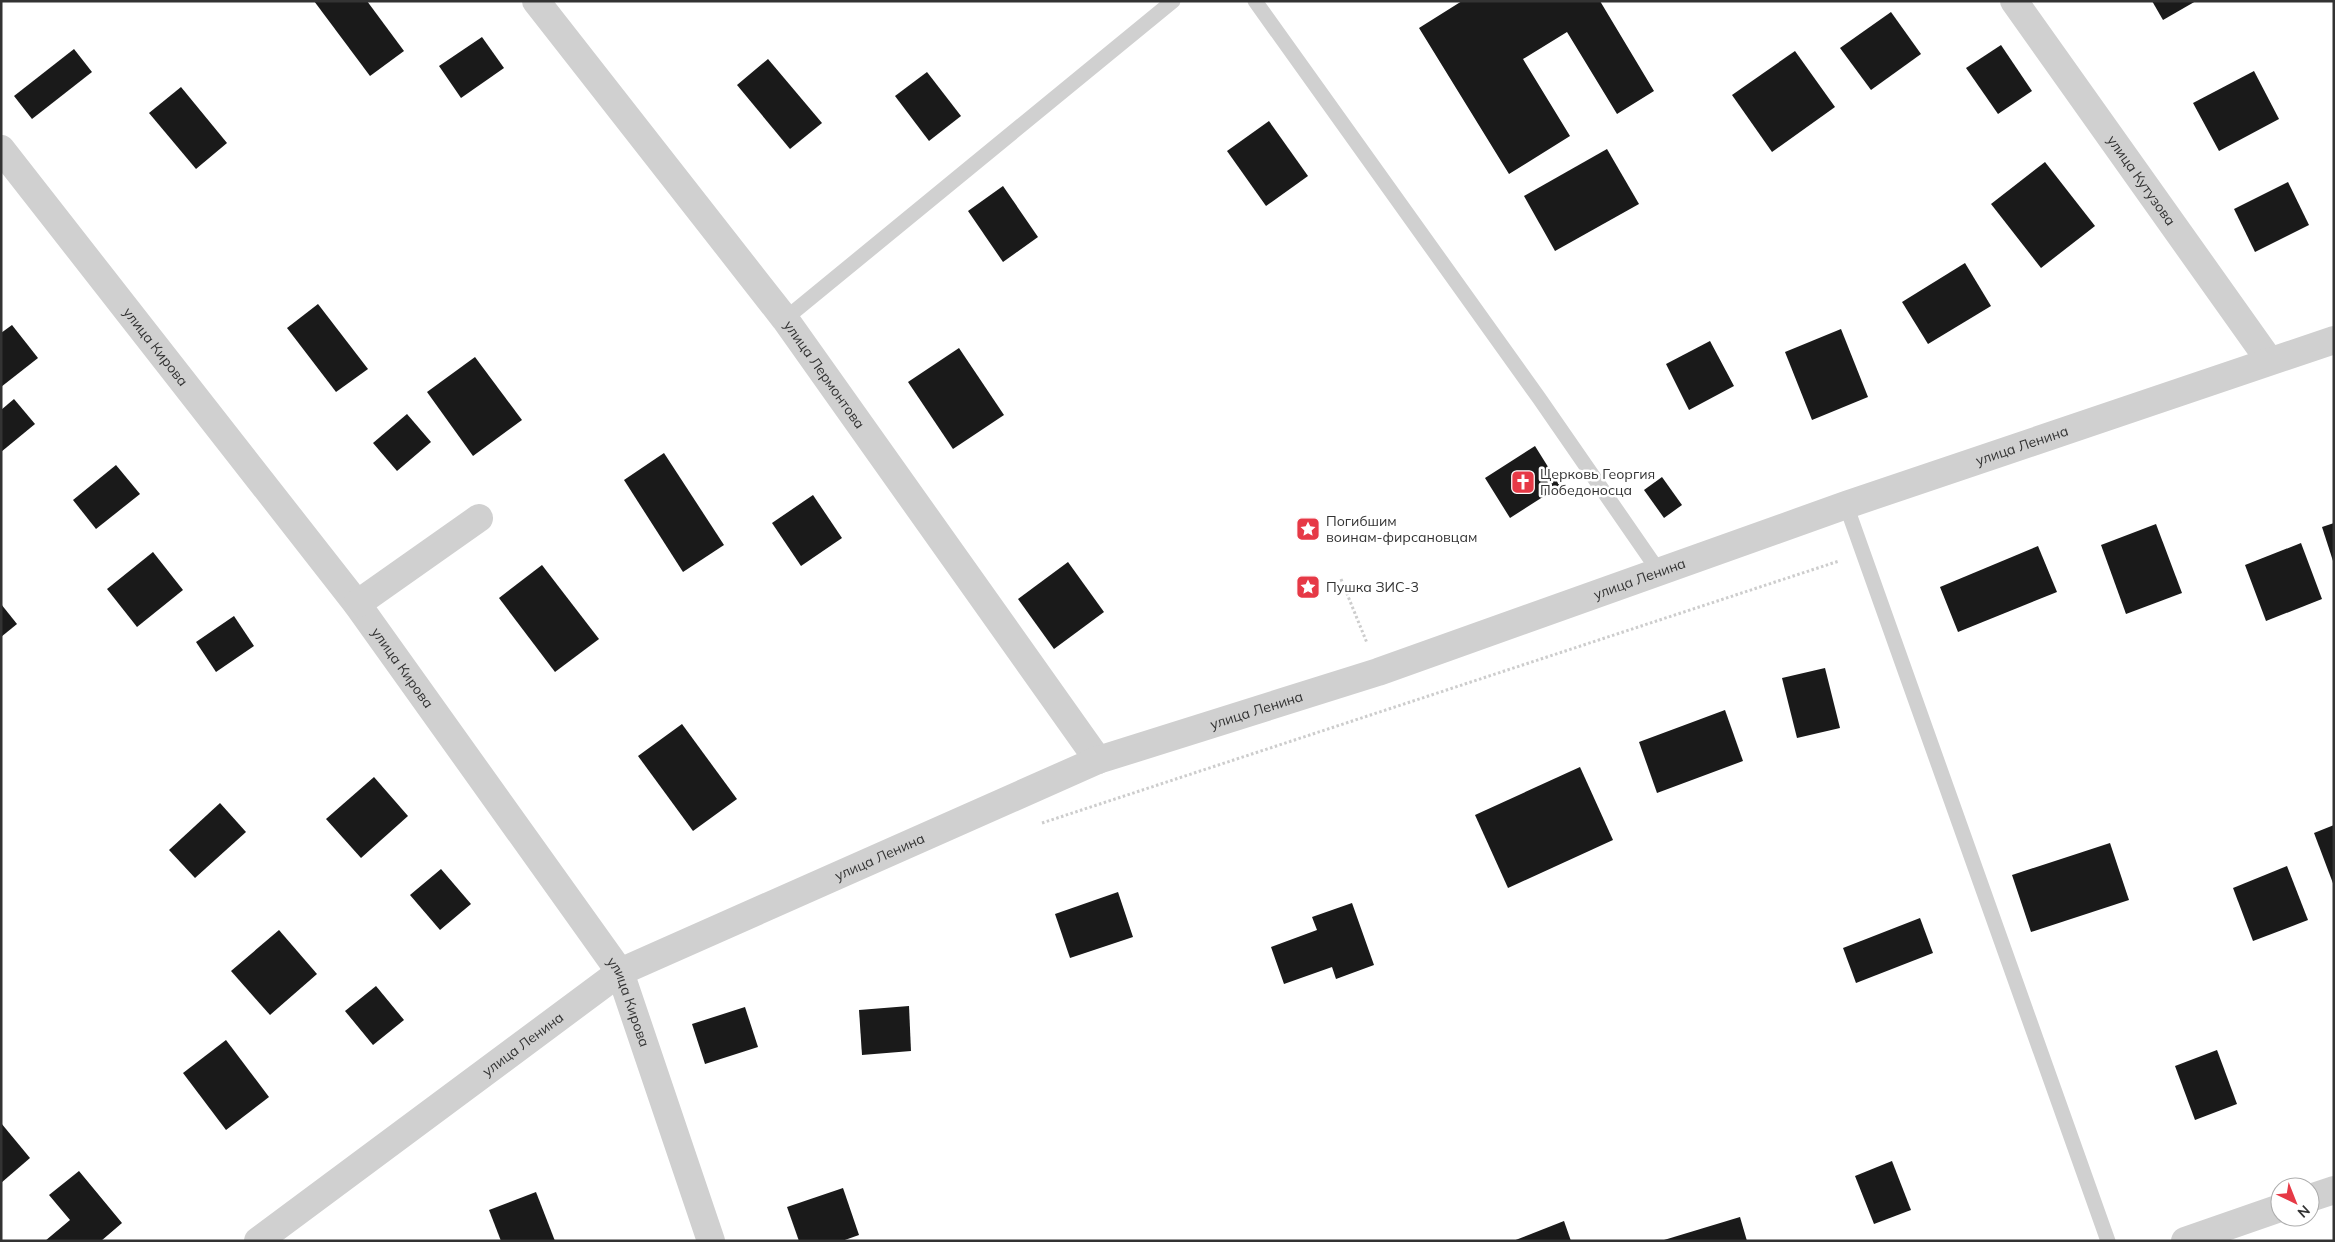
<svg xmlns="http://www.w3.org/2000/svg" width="2335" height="1242" viewBox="0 0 2335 1242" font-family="Mulish,sans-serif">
<rect width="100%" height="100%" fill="#fff"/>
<g fill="#1a1a1a">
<path d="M 314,1 L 367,1 L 404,51 L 370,76 Z"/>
<path d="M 1462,1 L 1600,1 L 1654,91 L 1617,114 L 1567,32 L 1523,59 L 1570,136 L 1509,174 L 1419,28 Z"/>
<path d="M 2152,1 L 2196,1 L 2163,20 Z"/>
<path d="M 1891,12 L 1921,54 L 1871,90 L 1840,48 Z"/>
<path d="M 482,37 L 504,68 L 461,98 L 439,66 Z"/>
<path d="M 2001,45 L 2032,91 L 1998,114 L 1966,68 Z"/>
<path d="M 74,49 L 92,72 L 32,119 L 14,96 Z"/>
<path d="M 1795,51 L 1835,107 L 1772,152 L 1732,95 Z"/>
<path d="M 768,59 L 822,123 L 790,149 L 737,85 Z"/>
<path d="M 2254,71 L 2279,119 L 2219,151 L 2193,103 Z"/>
<path d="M 927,72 L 961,116 L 929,141 L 895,96 Z"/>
<path d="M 181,87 L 227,143 L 196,169 L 149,113 Z"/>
<path d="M 1269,121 L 1308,176 L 1266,206 L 1227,151 Z"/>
<path d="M 1607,149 L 1639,204 L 1555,251 L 1524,196 Z"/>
<path d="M 2045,162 L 2095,226 L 2041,268 L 1991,204 Z"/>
<path d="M 2288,182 L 2309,225 L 2255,252 L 2234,209 Z"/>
<path d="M 1003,186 L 1038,237 L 1003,262 L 968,211 Z"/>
<path d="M 1965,263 L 1991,306 L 1928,344 L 1902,302 Z"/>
<path d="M 318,304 L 368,369 L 336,392 L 287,328 Z"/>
<path d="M 12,325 L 38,358 L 1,387 L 1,333 Z"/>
<path d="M 1841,329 L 1868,397 L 1812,420 L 1785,352 Z"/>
<path d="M 1710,341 L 1734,386 L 1689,410 L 1666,364 Z"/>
<path d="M 959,348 L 1004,415 L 953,449 L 908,382 Z"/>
<path d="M 475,357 L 522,420 L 473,456 L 427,392 Z"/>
<path d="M 14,399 L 35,424 L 1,452 L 1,410 Z"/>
<path d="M 407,414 L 431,442 L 397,471 L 373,443 Z"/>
<path d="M 1535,446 L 1560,486 L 1510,518 L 1485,478 Z"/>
<path d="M 664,453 L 724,545 L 683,572 L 624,480 Z"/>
<path d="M 116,465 L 140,494 L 96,529 L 73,500 Z"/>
<path d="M 1662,477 L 1682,505 L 1664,518 L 1644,490 Z"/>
<path d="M 813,495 L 842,538 L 801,566 L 772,523 Z"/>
<path d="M 2334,523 L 2334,561 L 2333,561 L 2322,527 Z"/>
<path d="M 2156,524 L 2182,593 L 2126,614 L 2101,545 Z"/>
<path d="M 2301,543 L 2322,599 L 2266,621 L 2245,565 Z"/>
<path d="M 2038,546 L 2057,592 L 1958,632 L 1940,587 Z"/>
<path d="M 153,552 L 183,590 L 137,627 L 107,589 Z"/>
<path d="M 1068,562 L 1104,612 L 1054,649 L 1018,599 Z"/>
<path d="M 542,565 L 599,639 L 555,672 L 499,598 Z"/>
<path d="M 1,604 L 17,624 L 1,637 Z"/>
<path d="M 234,616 L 254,646 L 216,672 L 196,642 Z"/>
<path d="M 1825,668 L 1840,728 L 1797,738 L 1782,678 Z"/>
<path d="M 1725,710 L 1743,761 L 1657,793 L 1639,742 Z"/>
<path d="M 682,724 L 737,799 L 693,831 L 638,756 Z"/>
<path d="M 1580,767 L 1613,840 L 1508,888 L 1475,815 Z"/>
<path d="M 374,777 L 408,816 L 361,858 L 326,819 Z"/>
<path d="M 220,803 L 246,832 L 195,878 L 169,850 Z"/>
<path d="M 2334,825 L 2334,886 L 2314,833 Z"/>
<path d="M 2110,843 L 2129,900 L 2031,932 L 2012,875 Z"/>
<path d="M 2287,866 L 2308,920 L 2253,941 L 2233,888 Z"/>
<path d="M 441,869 L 471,904 L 440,930 L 410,895 Z"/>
<path d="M 1118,892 L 1133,937 L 1070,958 L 1055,914 Z"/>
<path d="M 1352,903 L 1374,965 L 1336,979 L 1332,967 L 1284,984 L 1271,947 L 1317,930 L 1312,917 Z"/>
<path d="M 1920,918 L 1933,953 L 1856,983 L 1843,948 Z"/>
<path d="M 279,930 L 317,974 L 270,1015 L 231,971 Z"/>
<path d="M 376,986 L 404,1020 L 373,1045 L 345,1011 Z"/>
<path d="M 909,1006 L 911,1051 L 862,1055 L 859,1010 Z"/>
<path d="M 745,1007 L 758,1047 L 705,1064 L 692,1024 Z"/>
<path d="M 226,1040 L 269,1097 L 226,1130 L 183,1073 Z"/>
<path d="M 2217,1050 L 2237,1104 L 2195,1120 L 2175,1066 Z"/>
<path d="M 1,1123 L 30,1158 L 1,1183 Z"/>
<path d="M 1892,1161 L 1911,1210 L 1874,1224 L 1855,1176 Z"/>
<path d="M 79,1171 L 122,1223 L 101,1241 L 45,1241 L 70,1220 L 49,1195 Z"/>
<path d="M 843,1188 L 859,1235 L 842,1241 L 799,1241 L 787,1207 Z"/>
<path d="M 536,1192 L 555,1241 L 501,1241 L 489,1210 Z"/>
<path d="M 1740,1217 L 1747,1241 L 1664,1241 L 1664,1240 Z"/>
<path d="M 1564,1221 L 1571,1241 L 1513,1241 Z"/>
</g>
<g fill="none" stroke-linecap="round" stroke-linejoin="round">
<g stroke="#cdcdcd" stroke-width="3" stroke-dasharray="2.5 2.5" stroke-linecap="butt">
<path d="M 1341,579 L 1367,643"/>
<path d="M 1042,823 L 1839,561"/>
</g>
<g stroke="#d0d0d0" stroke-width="15">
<path d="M 1255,1 L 1539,398 L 1660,573"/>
<path d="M 785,319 L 1173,1"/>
<path d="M 1846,505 L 2108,1241"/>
</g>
<g stroke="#d0d0d0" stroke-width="28">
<path id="s1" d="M 536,1 L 785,319 L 1098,760"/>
<path id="s2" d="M 2014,1 L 2269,360"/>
<path id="s3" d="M 1,149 L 357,604 L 620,972 L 711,1241"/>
<path d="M 357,604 L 479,518"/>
<path d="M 2310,1198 L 2334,1190"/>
<path id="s4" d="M 258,1241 L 620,972 L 1098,760 L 1378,672 L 1846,505 L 2334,340"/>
<path d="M 2185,1241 L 2280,1208"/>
</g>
</g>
<defs>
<g id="church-square" transform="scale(1.25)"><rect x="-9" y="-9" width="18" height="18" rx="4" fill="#e63946" stroke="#fff"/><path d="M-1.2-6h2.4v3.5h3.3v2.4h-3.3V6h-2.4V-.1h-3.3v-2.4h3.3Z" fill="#fff"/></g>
<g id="sight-square" transform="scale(1.25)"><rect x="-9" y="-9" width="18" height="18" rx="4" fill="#e63946" stroke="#fff"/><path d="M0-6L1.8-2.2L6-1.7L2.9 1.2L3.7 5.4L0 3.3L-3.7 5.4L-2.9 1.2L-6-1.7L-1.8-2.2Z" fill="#fff"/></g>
</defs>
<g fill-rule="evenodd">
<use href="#church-square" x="1523" y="482"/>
<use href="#sight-square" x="1308" y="529"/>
<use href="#sight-square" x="1308" y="587"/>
</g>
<g text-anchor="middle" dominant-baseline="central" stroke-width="5" stroke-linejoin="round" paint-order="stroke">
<g font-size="14" fill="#333" stroke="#fff">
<text stroke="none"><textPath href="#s2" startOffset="220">улица Кутузова</textPath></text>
<text stroke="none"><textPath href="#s3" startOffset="251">улица Кирова</textPath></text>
<text stroke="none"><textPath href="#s1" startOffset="472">улица Лермонтова</textPath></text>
<text stroke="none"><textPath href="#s4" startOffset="1950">улица Ленина</textPath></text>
<text stroke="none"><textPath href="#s4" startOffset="1545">улица Ленина</textPath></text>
<text stroke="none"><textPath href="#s3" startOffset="656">улица Кирова</textPath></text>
<text stroke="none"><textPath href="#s4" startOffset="1140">улица Ленина</textPath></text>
<text stroke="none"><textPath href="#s4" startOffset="735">улица Ленина</textPath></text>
<text stroke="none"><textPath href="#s3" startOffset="1061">улица Кирова</textPath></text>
<text stroke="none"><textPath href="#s4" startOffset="330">улица Ленина</textPath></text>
</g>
<g font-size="14" fill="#333" stroke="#fff" text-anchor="start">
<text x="1540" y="474">Церковь Георгия<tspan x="1540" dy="16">Победоносца</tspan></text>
<text x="1326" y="521">Погибшим<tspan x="1326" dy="16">воинам-фирсановцам</tspan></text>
<text x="1326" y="587">Пушка ЗИС-3</text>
</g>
</g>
<rect width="2335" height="1242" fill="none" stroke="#333333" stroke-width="5"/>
<g transform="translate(2295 1202) rotate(137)"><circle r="24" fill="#ffffff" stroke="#adadad"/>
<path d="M0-4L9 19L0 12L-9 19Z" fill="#e63946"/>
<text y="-8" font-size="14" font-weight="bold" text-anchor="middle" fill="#333333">N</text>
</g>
</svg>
